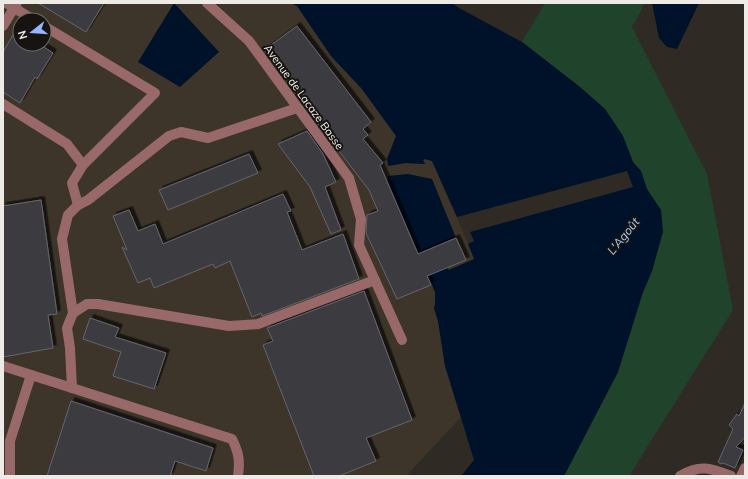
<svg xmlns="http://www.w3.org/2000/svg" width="748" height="479" viewBox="0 0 748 479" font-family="Mulish,sans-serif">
<defs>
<filter id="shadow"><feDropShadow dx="3.5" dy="-3.5" stdDeviation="0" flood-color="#0009"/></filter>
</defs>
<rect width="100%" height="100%" fill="#2f2b24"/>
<path fill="#3d3529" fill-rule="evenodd" d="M 3,3 L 291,3 L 297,6 L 331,56 L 362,89 L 396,136 L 387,159 L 406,163 L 424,164 L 423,160 L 425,159 L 432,161 L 475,259 L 448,270 L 446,268 L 428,276 L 435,292 L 435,304 L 434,308 L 438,321 L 445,366 L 461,417 L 406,476 L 3,476 ZM 20,20 L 44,20 L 44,44 L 20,44 Z"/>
<path fill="#20432b" d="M 545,3 L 645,3 L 632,27 L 707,174 L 733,310 L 629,476 L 564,476 L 618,372 L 643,292 L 652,271 L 653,199 L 647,189 L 641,171 L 633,162 L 623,136 L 605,109 L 580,87 L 522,42 Z"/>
<g fill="#00112a">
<path d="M 174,3 L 219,52 L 180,87 L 138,62 Z"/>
<path d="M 291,3 L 452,3 L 459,8 L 522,42 L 580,87 L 605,109 L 623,136 L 633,162 L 641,171 L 647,189 L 661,210 L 663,232 L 652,271 L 643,292 L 618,372 L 564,476 L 461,476 L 474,460 L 445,366 L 438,321 L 434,308 L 435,304 L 435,292 L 387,183 L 388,176 L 408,174 L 432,179 L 456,238 L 423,252 L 433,274 L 447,267 L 449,270 L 474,259 L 468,244 L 474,241 L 470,232 L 633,187 L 627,171 L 457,217 L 432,161 L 425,159 L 423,160 L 425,164 L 406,163 L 388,166 L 387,159 L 396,136 L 362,89 L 331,56 L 297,6 Z"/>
<path d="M 652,3 L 699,3 L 677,49 L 667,47 L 659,38 Z"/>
</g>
<g fill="#3b3a41" stroke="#66656d" filter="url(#shadow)">
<path d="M 38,3 L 104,3 L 86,32 Z"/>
<path d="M 20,23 L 20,44 L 39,44 L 53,53 L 37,79 L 35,77 L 20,103 L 3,92 L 3,52 Z"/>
<path d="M 297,26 L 371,122 L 363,129 L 368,135 L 363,139 L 383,163 L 380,165 L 418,254 L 456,238 L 466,260 L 427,276 L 431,285 L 397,299 L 366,233 L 367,215 L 378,211 L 369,190 L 319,125 L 303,102 L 307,99 L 267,48 Z"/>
<path d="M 307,131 L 323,154 L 336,182 L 325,187 L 341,230 L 331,234 L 310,187 L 278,144 Z"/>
<path d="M 249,154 L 258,173 L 168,210 L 159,190 Z"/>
<path d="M 283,194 L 291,211 L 287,212 L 302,250 L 343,234 L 359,279 L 262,316 L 261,313 L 252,317 L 230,261 L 215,268 L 213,264 L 154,288 L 150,278 L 138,283 L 122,247 L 127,250 L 113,216 L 129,210 L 138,231 L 155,224 L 163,244 Z"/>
<path d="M 41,200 L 57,314 L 48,315 L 53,348 L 3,357 L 3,206 Z"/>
<path d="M 364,291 L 412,420 L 366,438 L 376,461 L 339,476 L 314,476 L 263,345 L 273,341 L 267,328 Z"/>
<path d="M 90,318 L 119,328 L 115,337 L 166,353 L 154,389 L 113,376 L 121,352 L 83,339 Z"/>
<path d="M 71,401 L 213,448 L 206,471 L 175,461 L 170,476 L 47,476 Z"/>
<path d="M 745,403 L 745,438 L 744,438 L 736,447 L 743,450 L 735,468 L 723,463 L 721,464 L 718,462 L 733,429 L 729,425 L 737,414 L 739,416 Z"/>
</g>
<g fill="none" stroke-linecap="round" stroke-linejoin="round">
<g stroke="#986968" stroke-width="10">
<path d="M 6,3 L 34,20"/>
<path d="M 207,3 L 249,41 L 349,178 L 361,219 L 359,245 L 402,340"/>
<path d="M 3,26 L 17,3"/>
<path d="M 44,26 L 155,93 L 83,165 L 72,183 L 78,205"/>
<path d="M 3,104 L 67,144 L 83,165"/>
<path d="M 73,313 L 62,239 L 68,215 L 78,205 L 88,200 L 169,136 L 181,132 L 208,138 L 297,108"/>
<path d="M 3,366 L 232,439 C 239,453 240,461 238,476"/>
<path d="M 72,388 L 70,348 L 67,328 L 73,313 L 87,304 L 98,304 L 229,326 L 258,324 L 375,280"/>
<path d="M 10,476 L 10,441 L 31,375"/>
<path d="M 680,476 C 700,464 711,468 731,476"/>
<path d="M 741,476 L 745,468"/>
</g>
</g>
<g text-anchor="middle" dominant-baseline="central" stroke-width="4" stroke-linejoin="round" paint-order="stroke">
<g font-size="11" fill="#eeebe7" stroke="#161311">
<text transform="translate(304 97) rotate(54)">Avenue de Lacaze Basse</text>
</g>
<g font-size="12" font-style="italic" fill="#a5cdff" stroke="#161311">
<text transform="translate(623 236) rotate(-51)">L'Agoût</text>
</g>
</g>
<rect width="748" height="479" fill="none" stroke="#eeebe7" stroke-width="8"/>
<g transform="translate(32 32) rotate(253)"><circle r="19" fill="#161311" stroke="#6c6967"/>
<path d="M0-3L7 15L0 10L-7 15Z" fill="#96b6fd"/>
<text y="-6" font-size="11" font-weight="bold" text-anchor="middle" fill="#eeebe7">N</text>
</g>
</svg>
